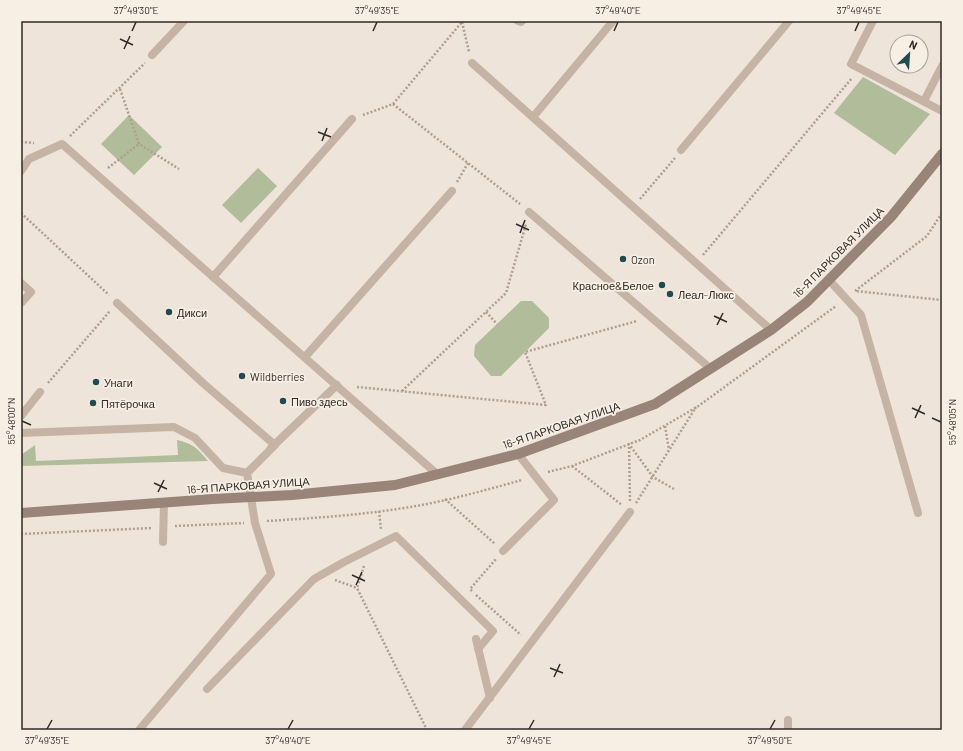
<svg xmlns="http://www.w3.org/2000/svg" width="963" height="751" viewBox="0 0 963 751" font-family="Barlow,sans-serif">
<rect width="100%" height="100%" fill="#eee4d9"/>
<g fill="#b1bc9a">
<path d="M 863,77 L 930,114 L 895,155 L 834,113 Z"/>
<path d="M 129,115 L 162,147 L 134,175 L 101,144 Z"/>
<path d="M 258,168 L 277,186 L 241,223 L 222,205 Z"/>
<path d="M 521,301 L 532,301 L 549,318 L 549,328 L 501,376 L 491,376 L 474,356 L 475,345 Z"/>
<path d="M 177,440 C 194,444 198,449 208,461 L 21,466 L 21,455 L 35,445 L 36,461 L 178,455 Z"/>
</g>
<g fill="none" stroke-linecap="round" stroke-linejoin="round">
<g stroke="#b19e90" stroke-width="2.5" stroke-dasharray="2 2" stroke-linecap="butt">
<path d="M 462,22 L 469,52"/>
<path d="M 120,89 L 139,144 L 179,169"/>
<path d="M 393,104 L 520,204"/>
<path d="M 363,115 L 393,104 L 462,22"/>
<path d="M 70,136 L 145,63"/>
<path d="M 21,142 L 34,143"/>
<path d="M 108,168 L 139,144"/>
<path d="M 457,182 L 468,163"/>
<path d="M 640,199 L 675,158"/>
<path d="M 21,213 L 109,295"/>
<path d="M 942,213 L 927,236 L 855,291 L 942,300"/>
<path d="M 703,255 L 852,78"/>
<path d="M 486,312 L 497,324"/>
<path d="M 48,383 L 110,311"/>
<path d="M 357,387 L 546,405 L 525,352 L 637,321"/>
<path d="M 402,391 L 506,293 L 526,224"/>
<path d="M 665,426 L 669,450"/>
<path d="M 572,466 L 622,505"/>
<path d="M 548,472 L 572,466 L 640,440 L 697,407 L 836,306"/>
<path d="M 445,499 L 495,544"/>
<path d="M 630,501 L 629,444 L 653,477 L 674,489"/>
<path d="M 636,503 L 696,407"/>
<path d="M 379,511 L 381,530"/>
<path d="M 267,521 C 315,518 363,515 410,507 C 447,501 486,490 522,480"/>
<path d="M 175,526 L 244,523"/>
<path d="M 21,534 L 152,528"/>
<path d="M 364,566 L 357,588 L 427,730"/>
<path d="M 335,580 L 357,588"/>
<path d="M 472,591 L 470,589 L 496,559"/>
<path d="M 476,595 L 521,635"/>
</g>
<g stroke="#c5b4a6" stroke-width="8">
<path d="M 518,21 L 521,22 L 522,21"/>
<path d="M 873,21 L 851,64 L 942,111"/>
<path d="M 152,55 L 184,21"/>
<path d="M 472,63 L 771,330"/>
<path d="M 924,101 L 942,66"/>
<path d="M 533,117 L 613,21"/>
<path d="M 681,150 L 789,21"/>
<path d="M 21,171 L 29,159 L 62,144 L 437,474"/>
<path d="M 529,212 L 711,369"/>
<path d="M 213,277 L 352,119"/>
<path d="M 829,280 L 861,315 L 918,513"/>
<path d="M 21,283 L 31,292 L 21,303"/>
<path d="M 117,303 L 204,384 L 275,445 L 247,473 L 255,523 L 271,574 L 139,730"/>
<path d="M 305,357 L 452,191"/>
<path d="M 21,416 L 40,392"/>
<path d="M 21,433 L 174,427 L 195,438 L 223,468 L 247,473 L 251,469"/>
<path d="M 271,448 L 337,385"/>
<path d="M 163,542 L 164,503"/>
<path d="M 503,551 L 554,500 L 518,454"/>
<path d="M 476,639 L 490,698"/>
<path d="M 207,689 L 314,579 L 344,562 L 396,536 L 493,631 L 478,649"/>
<path d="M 788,720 L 788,730"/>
<path d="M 465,730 L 630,512"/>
</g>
<path stroke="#988478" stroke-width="10" d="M 21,513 L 213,499 L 292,495 L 395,485 L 518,454 L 655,404 L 771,330 L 807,302 L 891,217 L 942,154"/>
</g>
<path fill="none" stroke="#322a26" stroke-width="1.5" d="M 132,31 L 136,22M 373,31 L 377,22M 614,31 L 618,22M 855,31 L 859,22M 120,39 L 133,45M 124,49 L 130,36M 318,132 L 331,137M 322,141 L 327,128M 516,224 L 529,230M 520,233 L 525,220M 714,316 L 727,322M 717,325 L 723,313M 912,408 L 925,414M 915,418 L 921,405M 932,418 L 941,422M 22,421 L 31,425M 154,483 L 167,489M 158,492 L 164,480M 352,575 L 365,581M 356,585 L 362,572M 550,668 L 563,673M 554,677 L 560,664M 47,729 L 52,720M 288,729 L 293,720M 529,729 L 534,720M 770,729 L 775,720"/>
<g fill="#204c4f" stroke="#f7eee4" stroke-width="1.5">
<circle cx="623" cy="259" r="4"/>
<circle cx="662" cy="285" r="4"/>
<circle cx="670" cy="294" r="4"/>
<circle cx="169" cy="312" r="4"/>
<circle cx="242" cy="376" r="4"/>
<circle cx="96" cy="382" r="4"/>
<circle cx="283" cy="401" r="4"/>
<circle cx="93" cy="403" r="4"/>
</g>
<g text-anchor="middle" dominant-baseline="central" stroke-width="3.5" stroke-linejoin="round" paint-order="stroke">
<g font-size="11" fill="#322a26" stroke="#f7eee4">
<text transform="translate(838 252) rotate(-45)">16-Я ПАРКОВАЯ УЛИЦА</text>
<text transform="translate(561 425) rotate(-19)">16-Я ПАРКОВАЯ УЛИЦА</text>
<text transform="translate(248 485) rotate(-4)">16-Я ПАРКОВАЯ УЛИЦА</text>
</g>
<g font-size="11" fill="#322a26" stroke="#f7eee4" text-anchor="start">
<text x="631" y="259">Ozon</text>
<text x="654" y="285" text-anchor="end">Красное&amp;Белое</text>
<text x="678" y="294">Леал-Люкс</text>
<text x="177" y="312">Дикси</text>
<text x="250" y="376">Wildberries</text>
<text x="104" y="382">Унаги</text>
<text x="291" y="401">Пиво здесь</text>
<text x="101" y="403">Пятёрочка</text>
</g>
</g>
<rect width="963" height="751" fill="none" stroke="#f7eee4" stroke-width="44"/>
<g transform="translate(909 54) rotate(25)"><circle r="19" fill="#f7eee4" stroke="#a8a098"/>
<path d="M0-3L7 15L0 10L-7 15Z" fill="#204c4f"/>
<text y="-6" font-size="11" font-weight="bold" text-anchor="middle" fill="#322a26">N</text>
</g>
<rect x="22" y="22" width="919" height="707" fill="none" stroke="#322a26" stroke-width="1.5"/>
<g font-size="10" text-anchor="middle" fill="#322a26">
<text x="136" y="14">37°49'30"E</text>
<text x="377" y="14">37°49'35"E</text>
<text x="618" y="14">37°49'40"E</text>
<text x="859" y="14">37°49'45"E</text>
<text transform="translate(11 421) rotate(-90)" y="4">55°48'00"N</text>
<text transform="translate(952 422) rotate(-90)" y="4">55°48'05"N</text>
<text x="47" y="744">37°49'35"E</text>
<text x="288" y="744">37°49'40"E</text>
<text x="529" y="744">37°49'45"E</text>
<text x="770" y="744">37°49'50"E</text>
</g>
</svg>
